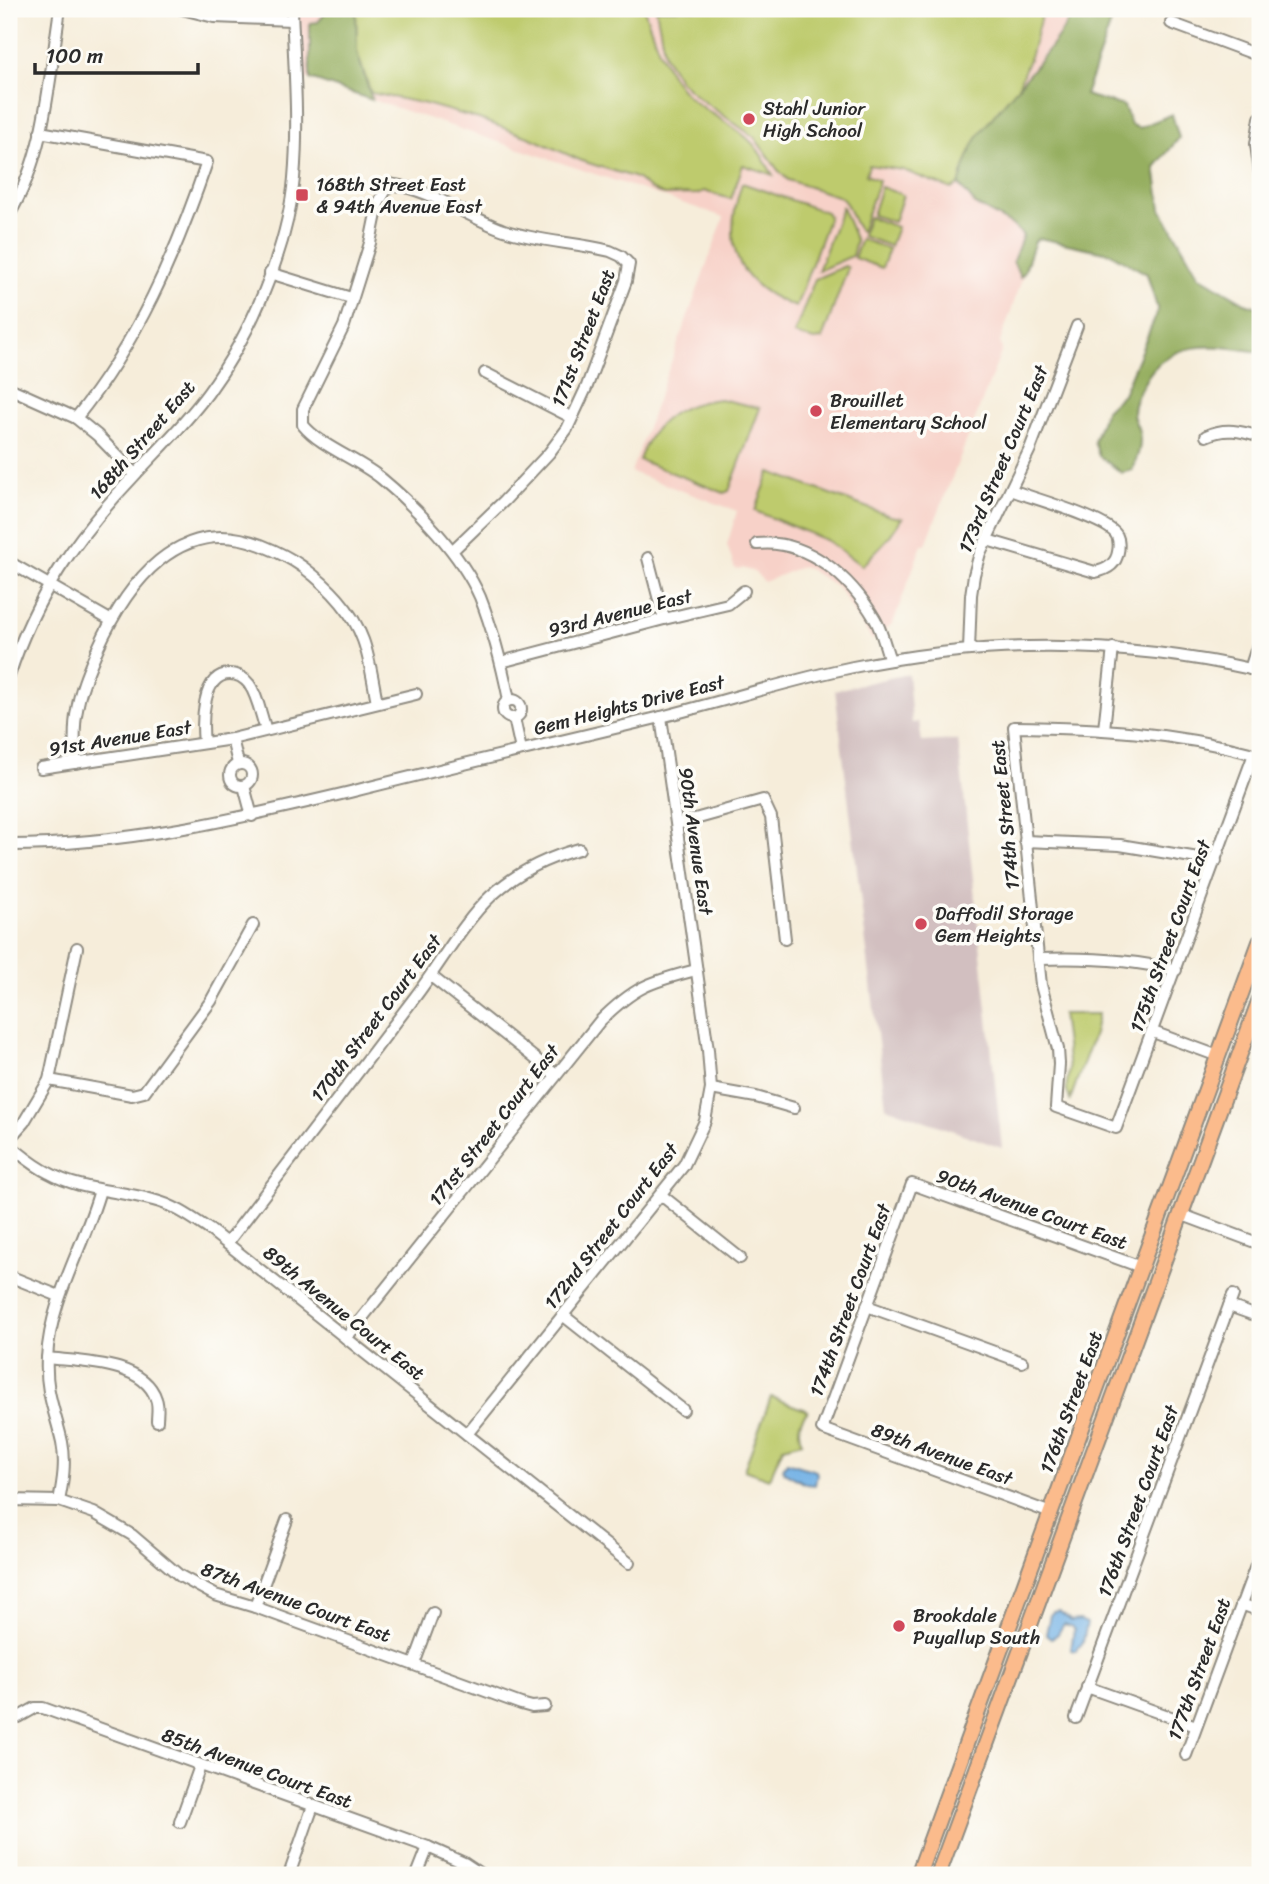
<svg xmlns="http://www.w3.org/2000/svg" width="1269" height="1884" viewBox="0 0 1269 1884" font-family="Sriracha,sans-serif">
<rect width="100%" height="100%" fill="#fdfcf7"/>
<filter id="ink" filterUnits="userSpaceOnUse"><feTurbulence type="fractalNoise" baseFrequency=".0143" numOctaves="2"/><feDisplacementMap in="SourceGraphic" scale="14" xChannelSelector="R" yChannelSelector="G"/><feConvolveMatrix kernelMatrix="1 2 1 2 8 2 1 2 1" color-interpolation-filters="sRGB"/></filter>
<filter id="wash" filterUnits="userSpaceOnUse"><feTurbulence type="fractalNoise" baseFrequency=".00686" numOctaves="4" result="noise"/><feDisplacementMap in="SourceGraphic" scale="28" xChannelSelector="R" yChannelSelector="G"/><feGaussianBlur stdDeviation="1.57" result="paint"/><feColorMatrix in="noise" values="0 0 0 0 0 0 0 0 0 0 0 0 0 0 0 0 0 1.4 0 .05"/><feComposite in="paint" operator="in"/></filter>
<g filter="url(#wash)">
<rect width="100%" height="100%" fill="#f6edda"/>
<path fill="#f7d1c8" d="M 292,9 L 1104,9 L 1037,237 L 1000,342 L 1002,350 L 926,544 L 922,544 L 893,623 L 872,640 L 838,587 L 803,566 L 764,582 L 755,572 L 742,568 L 735,569 L 727,545 L 737,511 L 631,472 L 724,217 L 310,79 L 296,79 Z"/>
<path fill="#d2bfc0" d="M 908,674 L 912,723 L 919,722 L 922,742 L 958,740 L 1002,1148 L 886,1107 L 835,690 Z"/>
<g fill="#becb6d" stroke="#747b4c" stroke-width="2">
<path d="M 356,9 L 644,9 C 655,40 663,70 687,95 C 706,114 734,123 752,143 C 761,152 766,164 773,175 L 743,165 L 731,199 L 704,191 L 698,194 L 664,195 L 650,189 L 636,178 L 582,161 L 531,138 L 479,119 L 426,104 L 371,93 L 357,53 Z"/>
<path d="M 656,9 L 1043,9 L 1031,54 L 1017,89 L 979,135 L 966,163 L 959,185 L 951,189 L 903,170 L 869,165 L 866,175 L 879,180 L 861,232 C 850,222 852,206 840,197 L 788,180 L 778,170 L 754,137 L 700,99 L 680,81 L 665,56 Z"/>
<path d="M 742,183 L 826,212 L 829,217 L 796,307 C 733,284 722,243 742,183 Z"/>
<path d="M 881,187 L 903,195 L 894,222 L 872,215 Z"/>
<path d="M 842,207 L 856,241 L 852,256 L 818,271 Z"/>
<path d="M 869,217 L 897,227 L 890,246 L 862,236 Z"/>
<path d="M 861,239 L 889,249 L 882,268 L 854,258 Z"/>
<path d="M 845,266 L 848,268 L 822,339 L 814,340 L 794,334 L 815,279 Z"/>
<path d="M 720,399 L 760,408 L 729,491 L 724,493 L 639,460 C 653,420 680,403 720,399 Z"/>
<path d="M 770,472 L 890,516 L 902,518 L 889,537 L 862,566 L 828,541 L 755,511 Z"/>
<path d="M 1062,1014 L 1098,1014 L 1094,1034 L 1070,1100 L 1066,1088 L 1069,1069 Z"/>
<path d="M 771,1397 L 808,1411 C 799,1420 796,1430 802,1442 L 783,1447 L 769,1479 L 744,1470 Z"/>
</g>
<g fill="#96af60" stroke="#606d46" stroke-width="2">
<path d="M 322,9 L 356,9 L 357,52 L 372,100 L 310,79 L 310,23 L 318,22 L 324,15 Z"/>
<path d="M 1072,9 L 1116,9 L 1085,95 L 1124,106 L 1131,125 L 1139,128 L 1172,114 L 1179,138 L 1155,167 L 1161,209 L 1199,276 L 1245,303 L 1260,308 L 1260,352 C 1217,345 1168,337 1144,383 C 1139,392 1133,402 1133,413 C 1133,418 1136,423 1138,428 C 1143,443 1138,456 1132,470 L 1122,473 L 1099,456 L 1094,441 L 1105,411 L 1123,394 L 1158,311 L 1147,274 L 1110,253 L 1039,238 L 1035,241 L 1024,273 L 1020,277 L 1013,261 L 1023,235 L 1011,224 L 976,205 L 959,185 C 964,168 969,150 979,135 C 995,109 1071,33 1072,9 Z"/>
</g>
<g fill="#72b1e5" stroke="#4e6e88" stroke-width="2">
<path d="M 787,1462 L 816,1471 L 817,1474 L 815,1485 L 806,1484 L 784,1472 L 783,1468 Z"/>
<path d="M 1059,1611 L 1071,1621 L 1080,1620 L 1087,1623 L 1083,1642 L 1076,1651 L 1071,1650 L 1074,1630 L 1071,1626 L 1064,1624 L 1057,1635 L 1051,1638 L 1046,1634 L 1050,1615 L 1053,1612 Z"/>
</g>
</g>
<g filter="url(#ink)">
<g fill="none" stroke-linecap="round" stroke-linejoin="round">
<g stroke="#908c82" stroke-width="14">
<g id="minor">
<path d="M 182,9 L 214,17 L 292,20"/>
<path d="M 1171,23 L 1260,56"/>
<path d="M 1260,118 L 1256,144 L 1260,174"/>
<path d="M 40,132 L 207,162 C 176,253 137,343 76,418"/>
<path d="M 9,215 C 46,154 49,78 60,9"/>
<path d="M 270,273 L 351,298"/>
<path d="M 485,373 L 571,417"/>
<path d="M 9,388 L 76,418 L 97,435 L 135,474"/>
<path d="M 1206,436 C 1225,427 1241,431 1260,437"/>
<path d="M 987,540 L 1095,572 C 1106,570 1116,565 1118,552 C 1119,548 1119,540 1117,536 C 1110,519 1031,498 1011,490"/>
<path d="M 757,544 C 807,538 851,578 875,619 C 882,631 885,647 890,660"/>
<path d="M 452,551 L 504,501 L 549,453 L 567,429 L 587,386 L 626,281 L 629,264 L 621,256 L 610,251 C 575,242 539,242 504,230 C 464,216 435,190 389,184 L 378,204 L 370,243 L 344,326 L 303,409 L 303,425 C 321,447 358,459 382,479 C 417,508 461,554 480,597 C 493,630 502,665 509,700"/>
<path d="M 648,558 L 664,619"/>
<path d="M 9,562 L 110,620"/>
<path d="M 969,650 L 971,595 L 974,575 L 980,553 L 1030,449 L 1077,326"/>
<path d="M 501,662 L 664,619 L 728,604 L 744,591"/>
<path d="M 1250,669 L 1260,638"/>
<path d="M 9,676 C 35,596 76,537 134,476 C 159,449 186,423 208,393 C 250,336 288,249 294,178 C 299,121 294,65 292,9"/>
<circle cx="512" cy="709" r="9"/>
<path d="M 514,718 L 521,750"/>
<path d="M 1014,727 C 1098,728 1173,732 1254,754 L 1116,1128 L 1056,1107 L 1059,1064 L 1058,1049 L 1041,985 Z"/>
<path d="M 1104,729 L 1113,648"/>
<path d="M 232,739 L 238,763"/>
<path d="M 204,743 C 202,724 201,674 230,674 C 238,674 245,679 249,684 C 258,696 261,716 266,730"/>
<path d="M 75,763 C 75,745 73,727 77,710 C 80,689 89,669 97,650 C 127,583 179,513 261,545 C 276,551 289,557 303,567 C 328,586 352,609 363,640 C 370,659 373,682 377,702"/>
<circle cx="241" cy="775" r="11"/>
<path d="M 41,768 L 232,739 L 416,694"/>
<path d="M 244,786 L 252,816"/>
<path d="M 677,824 L 763,800 L 771,817 L 785,939"/>
<path d="M 1025,841 L 1120,845 L 1216,861"/>
<path d="M 9,845 C 125,845 237,819 350,792 C 453,766 558,742 661,717 C 725,701 789,680 853,667 C 988,639 1126,640 1260,671"/>
<path d="M 1038,959 C 1086,957 1129,959 1176,970"/>
<path d="M 431,976 L 556,1075"/>
<path d="M 1153,1032 L 1218,1056"/>
<path d="M 49,1080 L 132,1095 L 144,1092 L 211,1001 L 253,925"/>
<path d="M 711,1089 L 756,1097 L 794,1108"/>
<path d="M 9,1139 L 24,1122 L 49,1080 L 77,948"/>
<path d="M 9,1145 C 22,1155 34,1166 49,1173 C 81,1191 118,1190 153,1200 C 174,1205 192,1218 210,1230 L 629,1563"/>
<path d="M 661,1195 L 740,1258"/>
<path d="M 1180,1214 L 1260,1244"/>
<path d="M 228,1242 C 290,1161 353,1079 415,997 C 438,967 464,921 491,896 C 517,872 546,858 579,849"/>
<path d="M 9,1276 L 59,1296"/>
<path d="M 867,1306 L 1022,1362"/>
<path d="M 1229,1306 L 1260,1317"/>
<path d="M 564,1316 L 683,1410"/>
<path d="M 346,1338 L 599,1022 C 634,987 649,982 696,970"/>
<path d="M 47,1358 C 80,1362 144,1361 156,1399 C 159,1406 157,1414 157,1421"/>
<path d="M 467,1434 L 684,1165 L 705,1121 L 711,1089 L 708,1050 L 661,717"/>
<path d="M 9,1500 L 59,1501 L 94,1513 L 132,1535 L 180,1576 L 215,1595 L 255,1607 L 521,1704 L 532,1707 L 545,1706"/>
<path d="M 59,1501 C 63,1481 66,1462 62,1442 C 55,1411 45,1392 47,1358 C 50,1299 84,1247 100,1190"/>
<path d="M 1051,1513 L 822,1429 L 912,1184 L 1141,1267"/>
<path d="M 1241,1604 L 1260,1611"/>
<path d="M 255,1607 L 287,1520"/>
<path d="M 414,1664 L 433,1613"/>
<path d="M 1087,1687 L 1196,1726"/>
<path d="M 19,1717 L 35,1708 L 43,1708 L 428,1847 L 464,1863 L 482,1875"/>
<path d="M 1076,1718 L 1233,1295"/>
<path d="M 1186,1755 L 1260,1555"/>
<path d="M 180,1822 L 200,1766"/>
<path d="M 289,1875 L 313,1806"/>
<path d="M 417,1875 L 428,1847"/>
</g>
</g>
<g stroke="#908c82" stroke-width="18">
<g id="major">
<path d="M 918,1875 L 1260,942"/>
<path d="M 938,1875 L 1260,999"/>
</g>
</g>
<use href="#minor" stroke="#fff" stroke-width="10"/>
<use href="#major" stroke="#fbbb8c" stroke-width="14"/>
</g>
</g>
<g fill="#d1495b" stroke="#fdfcf7" stroke-width="2.5">
<circle cx="749" cy="119" r="7"/>
<rect x="295" y="188" width="14" height="14" rx="3.5"/>
<circle cx="816" cy="411" r="7"/>
<circle cx="921" cy="924" r="7"/>
<circle cx="899" cy="1626" r="7"/>
</g>
<g text-anchor="middle" dominant-baseline="central" stroke-width="7" stroke-linejoin="round" paint-order="stroke">
<g font-size="19" fill="#2b2b2b" stroke="#fdfcf7" text-anchor="start">
<text x="763" y="108">Stahl Junior<tspan x="763" dy="22">High School</tspan></text>
<text x="316" y="184">168th Street East<tspan x="316" dy="22">&amp; 94th Avenue East</tspan></text>
<text x="830" y="400">Brouillet<tspan x="830" dy="22">Elementary School</tspan></text>
<text x="935" y="913">Daffodil Storage<tspan x="935" dy="22">Gem Heights</tspan></text>
<text x="913" y="1615">Brookdale<tspan x="913" dy="22">Puyallup South</tspan></text>
</g>
<g font-size="19" fill="#2b2b2b" stroke="#fdfcf7">
<text transform="translate(583 338) rotate(-69)">171st Street East</text>
<text transform="translate(142 440) rotate(-49)">168th Street East</text>
<text transform="translate(1003 459) rotate(-67)">173rd Street Court East</text>
<text transform="translate(620 613) rotate(-14)">93rd Avenue East</text>
<text transform="translate(629 705) rotate(-14)">Gem Heights Drive East</text>
<text transform="translate(120 738) rotate(-9)">91st Avenue East</text>
<text transform="translate(1005 815) rotate(-96)">174th Street East</text>
<text transform="translate(696 841) rotate(82)">90th Avenue East</text>
<text transform="translate(1170 936) rotate(-70)">175th Street Court East</text>
<text transform="translate(376 1018) rotate(-53)">170th Street Court East</text>
<text transform="translate(494 1125) rotate(-52)">171st Street Court East</text>
<text transform="translate(1032 1209) rotate(20)">90th Avenue Court East</text>
<text transform="translate(611 1226) rotate(-52)">172nd Street Court East</text>
<text transform="translate(850 1300) rotate(-70)">174th Street Court East</text>
<text transform="translate(344 1313) rotate(39)">89th Avenue Court East</text>
<text transform="translate(1071 1402) rotate(-70)">176th Street East</text>
<text transform="translate(942 1454) rotate(20)">89th Avenue East</text>
<text transform="translate(1138 1501) rotate(-70)">176th Street Court East</text>
<text transform="translate(296 1602) rotate(20)">87th Avenue Court East</text>
<text transform="translate(1199 1669) rotate(-70)">177th Street East</text>
<text transform="translate(257 1768) rotate(20)">85th Avenue Court East</text>
</g>
</g>
<rect width="1269" height="1884" fill="none" stroke="#fdfcf7" stroke-width="35"/>
<path d="M35 63v10h163v-10" fill="none" stroke="#2b2b2b" stroke-width="3.5"/>
<text x="46" y="63" font-size="21" fill="#2b2b2b" stroke="#fdfcf7" stroke-width="5" paint-order="stroke">100 m</text>
</svg>
